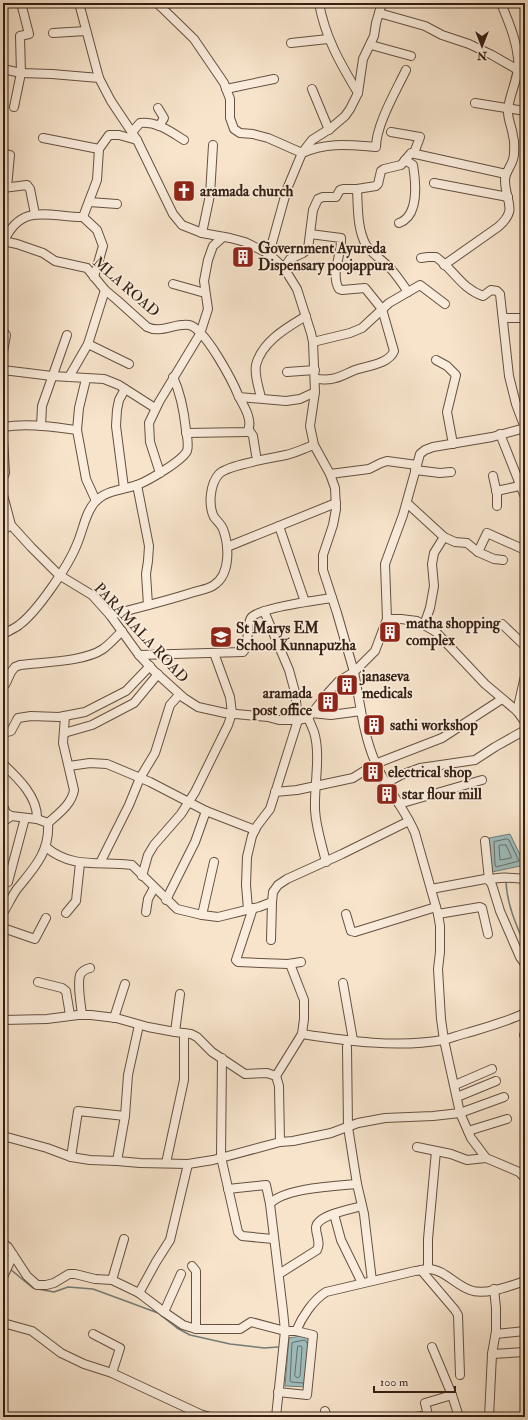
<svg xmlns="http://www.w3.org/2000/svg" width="528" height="1420" viewBox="0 0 528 1420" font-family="'IM FELL Double Pica',serif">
<rect width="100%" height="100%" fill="#f7e4cb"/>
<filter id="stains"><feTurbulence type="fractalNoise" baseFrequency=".005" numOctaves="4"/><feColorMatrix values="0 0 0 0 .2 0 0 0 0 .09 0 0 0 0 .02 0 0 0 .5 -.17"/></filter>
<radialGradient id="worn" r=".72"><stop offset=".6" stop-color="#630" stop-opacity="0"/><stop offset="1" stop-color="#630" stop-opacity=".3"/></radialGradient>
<g fill="#9ebdbd" stroke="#747d79">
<path d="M 510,834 L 525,865 L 492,872 L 489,838 Z"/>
<path d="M 312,1334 L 308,1387 L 285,1386 L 289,1338 Z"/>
</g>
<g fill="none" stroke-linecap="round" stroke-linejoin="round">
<g stroke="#6a6e68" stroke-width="1">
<path d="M 507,839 L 509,840 L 519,861 L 496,867 L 495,865 L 494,842 Z"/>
<path d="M 500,845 L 506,845 L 511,856 L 511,858 L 500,860 L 499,847 Z"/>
<path d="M 298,1346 L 301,1346 L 302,1348 L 300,1376 L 298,1378 L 295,1376 Z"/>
<path d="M 303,1383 L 291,1382 L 290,1381 L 292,1343 L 294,1342 L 305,1340 L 307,1343"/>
</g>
<g stroke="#747d79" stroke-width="1.5">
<path d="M 506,882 C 507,904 516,925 525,945"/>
<path d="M 10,1269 L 33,1288 L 54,1292 L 68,1287 L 93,1289 L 123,1300 L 158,1313 L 177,1328 L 190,1335 L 230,1344 L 264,1348 L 278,1347"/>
</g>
<g stroke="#665040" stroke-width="10">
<g id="minor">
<path d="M 157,3 L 194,39 L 224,83 L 230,99 L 230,118 L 234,129 L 240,133 L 253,134 L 268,138 L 302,153 C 329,142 348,145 376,147 C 376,125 396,91 406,70"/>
<path d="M 319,3 C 325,37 340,63 358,93"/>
<path d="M 160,6 L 171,3"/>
<path d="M 379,13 L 425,26 L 442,35 L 469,44 L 492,55 L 518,70"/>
<path d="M 53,33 L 86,31"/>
<path d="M 291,43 L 328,39"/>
<path d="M 371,45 L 411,56"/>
<path d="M 3,69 L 21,73 L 52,74 L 99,78"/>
<path d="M 226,89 L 274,79"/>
<path d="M 312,89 L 329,130"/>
<path d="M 475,103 L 525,111"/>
<path d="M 14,107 L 21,73 L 20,36 L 29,34 L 21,3"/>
<path d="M 158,108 L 164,118 L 159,126"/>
<path d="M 132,132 L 140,123 C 157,121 171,132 184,140"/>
<path d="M 391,132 L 420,137 L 414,153"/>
<path d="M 43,138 L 99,149"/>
<path d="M 3,153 L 10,155 L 7,187"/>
<path d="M 434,183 L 508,197"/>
<path d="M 3,188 L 27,185 L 30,189 L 35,214"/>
<path d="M 357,189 C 358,207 357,229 366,245 C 372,254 381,259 389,267 C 396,274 402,283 408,292"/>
<path d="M 89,202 L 117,204"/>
<path d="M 83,217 L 97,230 L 103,246 L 94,277"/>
<path d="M 399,223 C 419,216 416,183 413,165 L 405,160"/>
<path d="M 202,233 L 210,195 L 213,145"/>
<path d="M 310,234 L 341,238 C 342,255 330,274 339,289 L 342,290 L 365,288 L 382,309 L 394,351 C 389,364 367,366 355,370 C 347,373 340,378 331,379 C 326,380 321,379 315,379"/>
<path d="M 3,241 L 17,244 L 43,253 L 55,261 L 87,268 L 105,290 L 117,300 L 147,327 C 161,334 174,323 189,325 C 205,328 233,382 239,397 L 286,401 L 300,399 L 315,392"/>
<path d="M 4,241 C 22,202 49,217 83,217 L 97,180 L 99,149 L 109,135 L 119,135 L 137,140"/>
<path d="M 269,254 L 287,189 L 302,153 L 312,140 L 331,128 L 345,116 L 350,109 L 358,93 L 363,59 L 374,36 L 376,23 L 382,3"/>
<path d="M 421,258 L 428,257 L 436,257 C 454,270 461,288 483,296 L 491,290 L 497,291 L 500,294 L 509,376 L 516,404 L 525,428"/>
<path d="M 444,265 L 498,227 C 519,209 505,202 505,180 C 505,171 514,164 514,154 C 514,148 515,142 513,136 C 512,127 507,118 508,109 C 510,92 520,76 518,58 C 516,38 508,21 501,3"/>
<path d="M 284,268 L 290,259 L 303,253 L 308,249 L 313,210 L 318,199 L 323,197 L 336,197 L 340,190 L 343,189 L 357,189 L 376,186 L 378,184 L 381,171 L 384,169 L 401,165 L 411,153 L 506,174"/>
<path d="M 173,284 L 205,293"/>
<path d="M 503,318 L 525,318"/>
<path d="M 3,331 L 6,335 L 3,352"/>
<path d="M 313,342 L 350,333 L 362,328 L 389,303 L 420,285 L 445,304"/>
<path d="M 88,344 L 129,364"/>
<path d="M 436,360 L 447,366 L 456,375 L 447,412 L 453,444"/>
<path d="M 3,370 L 52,376 L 104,379 L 119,385 L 155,408"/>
<path d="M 287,372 L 315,370"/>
<path d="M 69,377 L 88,344 L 105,290"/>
<path d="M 86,379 L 79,408 L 77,430 L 86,479 L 96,501"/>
<path d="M 261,398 C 259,388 254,375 256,365 C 262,341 288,327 306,316"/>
<path d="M 41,426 L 42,406 L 67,335"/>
<path d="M 3,427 C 28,423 52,427 77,430"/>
<path d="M 249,430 L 253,436 L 256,455"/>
<path d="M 186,433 L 247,432 C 254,422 244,406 239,397"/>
<path d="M 500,434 L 525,497"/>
<path d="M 3,439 L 5,473 L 3,478"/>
<path d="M 415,470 L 440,473 L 451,472"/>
<path d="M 160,473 L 150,442 L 149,423 L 159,402 L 200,334 L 208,309 L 204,281 L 208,260 L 213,246 L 223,237"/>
<path d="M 330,474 L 369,469 L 381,463 L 387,461 L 417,465"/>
<path d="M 493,476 L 497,494 L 497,506"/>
<path d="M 137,485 L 149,546 L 148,561 L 146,574 L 148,605"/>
<path d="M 124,488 L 116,426 L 117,410 L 119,400 L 125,389"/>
<path d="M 496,491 L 515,487 L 525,483"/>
<path d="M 3,495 L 11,525 L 31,547 L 59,575 L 92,595 L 110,615 L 139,655 L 154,671 L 184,698 L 198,707 L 225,713 L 268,717 L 279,720 L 298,720 L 308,718 L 328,693 L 339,681 L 354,672 L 337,613 L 323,570 L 323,555 L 333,525 L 336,509 L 335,488 L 330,474 L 314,445 L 310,426 L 315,392 L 313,342 L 311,333 L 297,289 L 284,268 L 269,254 L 245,242 L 230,238 L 202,233 L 182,225 L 173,214 L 137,140 L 111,101 L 99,78 L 79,3"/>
<path d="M 407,503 L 444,537 L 455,542 L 467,543 L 478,552 L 494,559 L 503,560"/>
<path d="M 279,526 L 305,602"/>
<path d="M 3,530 L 11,525"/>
<path d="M 227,547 L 336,503"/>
<path d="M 478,552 L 487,533 L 525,550"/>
<path d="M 110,615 C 138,608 166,601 194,592 C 200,590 209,589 214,585 C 231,574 229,545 223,529 C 221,524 217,521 214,517 C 208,505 210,484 219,474 C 227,465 272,458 286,455 C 295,453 305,448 314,445"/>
<path d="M 387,619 L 385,564 L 403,515 L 420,454 L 425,450 L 433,447 L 492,437 L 525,428"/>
<path d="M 502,624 L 525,646"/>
<path d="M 424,625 L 430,608 L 434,586 L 432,564 L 434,553 L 444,537"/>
<path d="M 3,634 C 8,631 14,629 19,625 C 37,612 69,565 77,544 C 83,531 85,513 95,502 C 106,490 123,490 137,485 C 148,481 182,461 187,451 C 189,445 187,436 186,430 C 184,411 181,394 173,377"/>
<path d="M 139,655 L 243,652 L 246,648 C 249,639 246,626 251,618 C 257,608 319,600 332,598"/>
<path d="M 3,687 L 6,683 L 11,672 L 15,667 L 20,665 C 43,662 84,662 103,649 C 110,644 116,637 122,631"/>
<path d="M 517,711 L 525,676"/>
<path d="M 311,713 L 331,715 L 361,711"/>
<path d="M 308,718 C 310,722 312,727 314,732 C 321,755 314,785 315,810 C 316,828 322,845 326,862"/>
<path d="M 525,722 L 517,711 L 485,684 L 436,632 L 417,621 L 401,619 L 387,619 L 375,651 L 354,672 C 360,702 363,735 376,764 C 386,788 405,809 415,833 L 438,914 L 440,926 L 440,952 L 438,969 L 441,1019 L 444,1040 L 460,1113 L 471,1138 L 486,1158 L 519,1172 L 525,1178"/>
<path d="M 3,733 L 11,731 L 18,718 L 31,716 L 59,717 L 85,712 L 126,691 L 150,666"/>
<path d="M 64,733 L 92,725 L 134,703 L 158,674"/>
<path d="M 3,764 C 18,778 38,797 37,819"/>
<path d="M 69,766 L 90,763 L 107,764 L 150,782 L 206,811 L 255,830"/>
<path d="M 386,783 L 401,775 L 420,768 L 475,760 L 495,747 L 525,730"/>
<path d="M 275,792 L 297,790 L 353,778 L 375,764 L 442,738 L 502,699"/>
<path d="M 399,804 L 482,780"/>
<path d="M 3,806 L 6,813 L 11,816 L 37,819 L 48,823 C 50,852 34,868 17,889 C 12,896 8,905 3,913"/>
<path d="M 3,822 L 11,816"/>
<path d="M 48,823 C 58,814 72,804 74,790 L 63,743 L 65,716"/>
<path d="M 485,841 L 489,880 C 500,876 513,878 525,879"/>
<path d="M 46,847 C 71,869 100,861 132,865 L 177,909 L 202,915 L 218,917 L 259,907 L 272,902 L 273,892 L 278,885 L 287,879 L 342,854 L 409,821"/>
<path d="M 100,863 L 129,805 L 140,778 L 155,753 L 170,705 L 179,695"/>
<path d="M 142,876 L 148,855 L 154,845 L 181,814 L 195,792 L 228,725 L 232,713 L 230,697 L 214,653"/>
<path d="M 8,882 L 25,818"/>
<path d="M 431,889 L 485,879 L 489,880 L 492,885 L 500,911 L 520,957 L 525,964"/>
<path d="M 166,900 L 195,842 L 206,811"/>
<path d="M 253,908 L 236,960 L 238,962 L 288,964 L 301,962"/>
<path d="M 248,909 L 246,885 L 247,857 L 252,836 L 257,826 L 270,809 L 298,720 L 295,692 L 289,670 L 264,611"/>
<path d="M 146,912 L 148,899 L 154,888"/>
<path d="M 66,913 L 76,901 L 80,863"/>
<path d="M 346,914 L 351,931 L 355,932 L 436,907"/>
<path d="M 438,914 L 480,907 L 482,908 L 488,934"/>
<path d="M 202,915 L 214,862"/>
<path d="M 3,928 L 35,939 L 46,918"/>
<path d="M 271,940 L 272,902"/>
<path d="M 38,982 L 62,988 L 66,991 L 70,1015"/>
<path d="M 343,983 L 353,1040"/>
<path d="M 82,1015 C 81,1004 77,985 80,975 C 82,971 86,969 90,968"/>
<path d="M 114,1018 L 125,984"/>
<path d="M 3,1020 L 47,1019 L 78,1015 L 91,1015 L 116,1018 L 148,1027 L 175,1032 L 191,1034 L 197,1037 L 212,1052 L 245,1074 L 267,1073 L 276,1076 L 279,1086 L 280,1142"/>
<path d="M 175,1032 L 180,994"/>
<path d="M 302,1034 C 348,1041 397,1048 443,1040 C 451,1038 459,1035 467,1033 C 487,1027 506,1022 525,1013"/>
<path d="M 524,1035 L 525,1035"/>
<path d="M 347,1047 L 348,1127 L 357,1184 L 364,1214 L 372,1281"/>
<path d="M 222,1058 L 221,1157 L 238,1232 L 242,1236 L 273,1239"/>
<path d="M 276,1076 L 302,1034 L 304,1019 L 304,1000 L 290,964"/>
<path d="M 455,1085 L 492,1069"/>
<path d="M 457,1097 L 496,1081"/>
<path d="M 468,1131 L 507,1119"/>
<path d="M 3,1136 L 47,1148 L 71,1157 L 90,1160 L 117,1161 L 140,1163 L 188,1164 L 213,1160 L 280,1142 L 293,1141 L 331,1133 L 358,1123 L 385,1118 L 433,1116 L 460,1113 L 504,1097"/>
<path d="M 417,1147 L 451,1154 L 467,1160 L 486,1158"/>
<path d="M 71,1157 L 78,1111 L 125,1116 L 128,1075 L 139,1025"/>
<path d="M 117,1161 L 125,1116"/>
<path d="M 166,1163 L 184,1080 L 184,1033"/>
<path d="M 357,1184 C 336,1186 283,1188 270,1204 L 283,1311 L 285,1331 L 296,1331 C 302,1317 313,1300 326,1292 L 415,1271 C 419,1271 424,1269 428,1269 C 444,1269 455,1285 470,1290 C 484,1296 510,1286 525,1281"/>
<path d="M 228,1189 L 266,1185 L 270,1204"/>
<path d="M 334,1214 L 341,1240 L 362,1283"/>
<path d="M 3,1243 L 8,1247 L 27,1276 L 37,1285 L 46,1285 L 54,1283 L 69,1274 L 75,1274 L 95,1279 L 112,1280 L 139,1293 L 164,1312 L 183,1325 L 196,1329 L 240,1329 L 251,1322 L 285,1331 L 276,1417"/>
<path d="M 192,1266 L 196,1271 L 196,1329"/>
<path d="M 428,1269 L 428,1239 L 436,1151"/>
<path d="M 421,1270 L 455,1310 L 458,1315 L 460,1375"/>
<path d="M 279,1274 L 317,1250 C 321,1243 316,1235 316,1228 C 316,1215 352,1209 362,1206"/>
<path d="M 3,1277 L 13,1255"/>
<path d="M 112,1280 L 124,1239"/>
<path d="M 139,1293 L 156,1262 L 170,1240 L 188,1164"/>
<path d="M 164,1312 L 181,1274"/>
<path d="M 3,1323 L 32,1331 L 61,1353 L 84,1364 L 112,1373 L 200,1414 L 210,1417"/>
<path d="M 93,1334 L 120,1348 L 112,1373"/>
<path d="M 496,1334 L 525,1331"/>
<path d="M 432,1347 L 452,1395 L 459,1417"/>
<path d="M 492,1354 L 525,1352"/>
<path d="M 278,1392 L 307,1395 L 313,1335 L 296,1331"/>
<path d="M 325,1411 L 327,1417"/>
<path d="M 416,1417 L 428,1415 L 425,1403 L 452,1395"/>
<path d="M 489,1417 L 492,1354 L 496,1331 L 496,1308 L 494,1289"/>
</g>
</g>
<use href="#minor" stroke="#faeddd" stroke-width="8"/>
</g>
<defs>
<g id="church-square" transform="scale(1.15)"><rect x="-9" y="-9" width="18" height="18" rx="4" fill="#8f2418" stroke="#faeddd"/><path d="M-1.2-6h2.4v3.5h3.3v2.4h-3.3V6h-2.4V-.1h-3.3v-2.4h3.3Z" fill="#fff"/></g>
<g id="building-square" transform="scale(1.15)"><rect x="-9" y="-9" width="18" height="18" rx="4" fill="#8f2418" stroke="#faeddd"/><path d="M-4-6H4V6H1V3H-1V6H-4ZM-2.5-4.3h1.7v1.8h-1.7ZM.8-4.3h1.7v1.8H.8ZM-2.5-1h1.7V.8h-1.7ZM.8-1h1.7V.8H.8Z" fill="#fff"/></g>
<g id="school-square" transform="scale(1.15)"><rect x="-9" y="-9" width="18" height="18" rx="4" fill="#8f2418" stroke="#faeddd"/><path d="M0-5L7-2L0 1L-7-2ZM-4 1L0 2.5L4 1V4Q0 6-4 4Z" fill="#fff"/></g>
</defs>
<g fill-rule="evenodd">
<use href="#church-square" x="184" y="191"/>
<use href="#building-square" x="243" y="257"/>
<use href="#building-square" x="390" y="632"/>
<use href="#school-square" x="221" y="637"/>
<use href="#building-square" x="347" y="685"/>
<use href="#building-square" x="328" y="702"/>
<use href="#building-square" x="374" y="725"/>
<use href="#building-square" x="373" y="772"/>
<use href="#building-square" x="387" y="794"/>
</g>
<g text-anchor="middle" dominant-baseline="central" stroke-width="3.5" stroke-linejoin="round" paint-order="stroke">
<g font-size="15" font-weight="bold" fill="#351e12" stroke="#faeddd" text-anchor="start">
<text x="200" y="191">aramada church</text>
<text x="258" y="248">Government Ayureda<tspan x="258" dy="17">Dispensary poojappura</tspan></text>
<text x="406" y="623">matha shopping<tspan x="406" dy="17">complex</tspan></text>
<text x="236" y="628">St Marys EM<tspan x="236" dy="17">School Kunnapuzha</tspan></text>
<text x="362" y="676">janaseva<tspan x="362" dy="17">medicals</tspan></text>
<text x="312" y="693" text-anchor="end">aramada<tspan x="312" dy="17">post office</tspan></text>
<text x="390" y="725">sathi workshop</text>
<text x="388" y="772">electrical shop</text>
<text x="402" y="794">star flour mill</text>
</g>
<g font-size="15" fill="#351e12" stroke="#faeddd">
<text transform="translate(126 287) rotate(41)">MLA ROAD</text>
<text transform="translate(141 633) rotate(47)">PARAMALA ROAD</text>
</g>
</g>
<rect width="528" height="1420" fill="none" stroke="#f7e4cb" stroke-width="16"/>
<rect x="4" y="4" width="520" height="1412" fill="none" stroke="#351e12" stroke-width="2"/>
<rect x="8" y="8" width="512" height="1404" fill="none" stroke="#351e12"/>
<g transform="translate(482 46) rotate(180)" stroke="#faeddd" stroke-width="3" paint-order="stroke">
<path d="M0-3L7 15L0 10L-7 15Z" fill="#351e12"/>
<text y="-6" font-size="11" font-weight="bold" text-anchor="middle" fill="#351e12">N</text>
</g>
<path d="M374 1386v6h81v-6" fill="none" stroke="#351e12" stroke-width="2"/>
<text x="380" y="1386" font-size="12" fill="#351e12" stroke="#faeddd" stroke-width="3" paint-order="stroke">100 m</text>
<rect width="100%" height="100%" filter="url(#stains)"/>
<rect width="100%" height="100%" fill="url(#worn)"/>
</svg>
